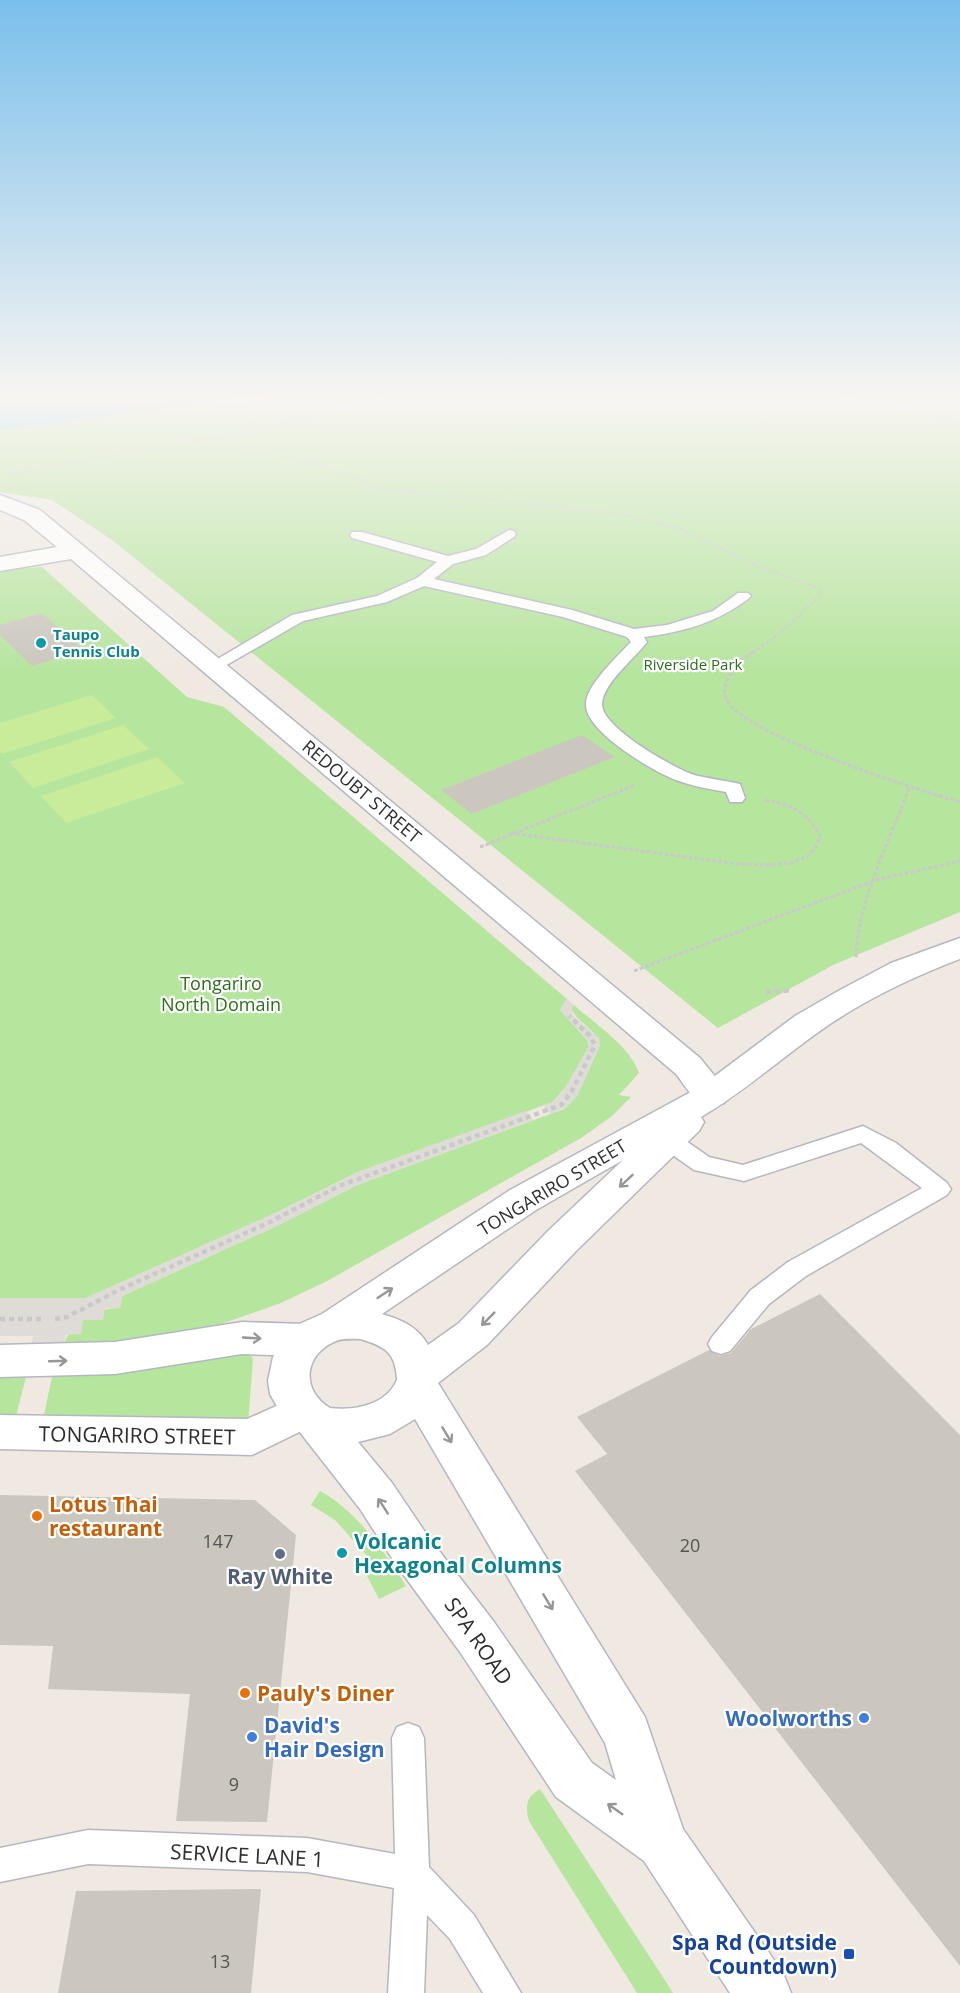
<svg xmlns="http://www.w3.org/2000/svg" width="960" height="1993" viewBox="0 0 960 1993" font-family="'Open Sans',sans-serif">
<rect width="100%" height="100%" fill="#efe9e1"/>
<g fill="#b6e59e">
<path d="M 284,395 L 960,396 L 960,912 L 835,964 L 718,1028 L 112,540 L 52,500 L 0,492 L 0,428 L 142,408 L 241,403 Z"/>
<path d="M 42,567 L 187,697 L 224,707 L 567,999 L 560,1010 L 587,1040 L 589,1046 L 569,1083 L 553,1102 L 358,1172 L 271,1215 L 86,1298 L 0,1298 L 0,570 Z"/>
<path d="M 574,1005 C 595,1024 630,1046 639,1073 L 619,1095 L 631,1097 L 612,1116 L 581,1138 L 327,1281 L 281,1303 L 207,1329 L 61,1351 C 68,1326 93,1308 120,1308 L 122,1296 L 281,1224 L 357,1185 L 564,1109 L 577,1096 L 600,1045 C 597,1029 577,1023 571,1008 Z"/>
<path d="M 247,1353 L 250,1353 L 253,1359 L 248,1424 L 43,1420 L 53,1372 L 154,1366 Z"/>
<path d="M 0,1372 L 27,1373 L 15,1420 L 0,1419 Z"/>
<path d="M 320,1491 C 358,1512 383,1550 406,1586 L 379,1599 L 364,1570 L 369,1558 L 335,1520 L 311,1505 Z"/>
<path d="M 540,1789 L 657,1968 L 673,1993 L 637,1993 L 529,1821 C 525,1806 526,1797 540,1789 Z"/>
</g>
<g fill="#c9ec9a">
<path d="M 92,695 L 116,718 L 2,754 L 0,752 L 0,723 Z"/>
<path d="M 123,725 L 149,749 L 33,788 L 9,762 Z"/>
<path d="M 157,757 L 185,783 L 66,823 L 41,796 Z"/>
</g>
<g fill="#dfdcd8">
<path d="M 567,999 L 574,1005 L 571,1009 L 574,1016 L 599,1038 L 600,1045 L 577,1096 L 567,1107 L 550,1114 L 543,1105 L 553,1102 L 562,1093 L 589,1046 L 587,1040 L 560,1010 Z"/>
<path d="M 526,1111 L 533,1120 L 357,1185 L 281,1224 L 122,1296 L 120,1308 L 105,1308 L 103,1320 L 83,1320 L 81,1334 L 66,1335 L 61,1351 L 30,1351 L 33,1336 L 0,1336 L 0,1298 L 86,1298 L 271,1215 L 358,1172 Z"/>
</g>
<path fill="#75cff0" d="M 0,395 L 264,395 L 0,430 Z"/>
<g fill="#cbc7bf">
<path d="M 42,613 L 83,650 L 32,666 L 0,635 L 0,625 Z"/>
<path d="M 582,735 L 615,757 L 472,814 L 441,790 Z"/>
<path d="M 820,1294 L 960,1435 L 960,1966 L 575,1471 L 607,1454 L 577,1417 L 709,1350 L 720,1356 L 731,1353 L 751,1329 Z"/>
<path d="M 0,1495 L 255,1500 L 296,1535 L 267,1822 L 176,1821 L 190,1694 L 48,1689 L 53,1646 L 0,1645 Z"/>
<path d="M 261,1889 L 251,1993 L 58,1993 L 76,1891 Z"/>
</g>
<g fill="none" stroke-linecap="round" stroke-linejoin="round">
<g stroke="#b4b7c1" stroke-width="3">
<g id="service">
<path d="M 509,530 L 514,531 L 516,534 L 514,537 L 486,555 L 453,564 L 434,579 L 572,610 L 634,629 L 667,625 L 713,611 L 738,593 L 748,593 L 751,596 L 748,599 C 716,623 683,632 644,637 L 647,642 C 635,658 602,684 602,705 C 603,728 671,766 691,774 C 707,779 724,780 740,784 L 745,798 L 742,802 L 730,802 L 726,792 C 709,789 692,786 676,780 C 654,772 586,732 586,705 C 585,686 618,656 631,642 L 627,637 L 563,617 L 424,586 L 387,602 L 303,621 L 218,670 L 212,672 L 204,667 L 292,615 L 377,596 L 417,578 L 437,562 L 352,538 L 350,535 L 352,532 L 362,532 L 448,556 L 476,549 Z"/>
<path d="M 863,1126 L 896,1143 L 947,1183 L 951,1189 L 947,1195 L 806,1276 L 769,1304 L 730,1351 L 721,1354 L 712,1351 L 708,1344 L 712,1337 L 751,1290 L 788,1262 L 922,1188 L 861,1143 L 744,1181 L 694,1170 L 660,1146 L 656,1140 L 660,1134 L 668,1132 L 676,1134 L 709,1157 L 743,1165 Z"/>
<path d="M 408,1723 L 419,1727 L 424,1738 L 429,1867 L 474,1915 L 521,1993 L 483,1993 L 450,1939 L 427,1915 L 424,1993 L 388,1993 L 394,1888 L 307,1872 L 88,1864 L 0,1882 L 0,1848 L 88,1830 L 307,1838 L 395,1854 L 392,1738 L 397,1727 Z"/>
</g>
</g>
<g stroke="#b4b7c1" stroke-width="3">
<path id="minor" d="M 0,495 L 40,510 L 700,1058 L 730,1095 L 724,1103 C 697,1111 691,1093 676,1074 L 71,559 L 0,571 L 0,557 L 57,547 L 24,520 L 0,510 Z"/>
</g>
<g stroke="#b4b7c1" stroke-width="3">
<g id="tertiary">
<path d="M 242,1322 L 306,1324 L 320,1329 L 326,1340 L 320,1351 L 306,1356 L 242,1354 L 115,1374 L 0,1377 L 0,1345 L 115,1342 Z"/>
<path d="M 303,1394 L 318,1399 L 324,1411 L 318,1423 L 252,1455 L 0,1449 L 0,1415 L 247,1419 Z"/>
</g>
</g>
<g stroke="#b4b7c1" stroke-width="3">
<path id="secondary" d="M 960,938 L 960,959 C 910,978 860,1002 817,1033 C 778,1061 742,1093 701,1117 L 704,1122 L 699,1131 L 576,1251 L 487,1345 L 438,1383 L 645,1717 L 683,1829 L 783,1973 L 791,1993 L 730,1993 L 644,1861 L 556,1797 L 460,1652 L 395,1563 L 360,1509 L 299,1431 L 283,1417 L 270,1394 L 268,1381 L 273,1357 L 287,1334 L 297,1325 L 322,1314 L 510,1190 L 700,1087 L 795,1016 L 840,990 L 891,963 ZM 623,1160 L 548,1231 L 459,1323 L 428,1345 C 418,1327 402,1320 382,1314 L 536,1210 ZM 360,1339 C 385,1346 396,1353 397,1380 C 386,1405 355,1411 330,1408 C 300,1390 304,1354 336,1341 C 343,1338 352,1339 360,1339 ZM 415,1419 L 605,1743 L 616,1780 L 592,1763 L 494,1622 L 427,1535 L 392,1483 L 358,1442 L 390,1434 Z"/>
</g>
<g stroke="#c9c9c9" stroke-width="2" stroke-dasharray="3 2" stroke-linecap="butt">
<path d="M 813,395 L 862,401 L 960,422"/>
<path d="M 192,441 L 229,436 L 399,395"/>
<path d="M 185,442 L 266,452 L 325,466 L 384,489 L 620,514 L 679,528 L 752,564 L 821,589 L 821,594 L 782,632 L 751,654"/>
<path d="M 9,474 L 185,442"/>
</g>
<g stroke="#c9c9c9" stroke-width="3" stroke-dasharray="4 2" stroke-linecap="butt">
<path d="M 753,652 C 739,662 718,680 727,700 C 742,734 920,791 960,802"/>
<path d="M 510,833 L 738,864 L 768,865 L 790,863 L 808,856 L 816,847 L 820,835 C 807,812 789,803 763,800"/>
<path d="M 480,847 L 635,785"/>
<path d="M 856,957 C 856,906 891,837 909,788"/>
<path d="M 634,971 L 876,880 L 960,861"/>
</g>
<g stroke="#c9c9c9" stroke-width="4.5" stroke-dasharray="5 4" stroke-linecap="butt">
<path d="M 766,992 L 793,990"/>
<path d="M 0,1319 L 44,1319"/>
<path d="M 55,1319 L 67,1317 L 121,1289 L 268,1223 L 339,1186 L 561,1105 L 572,1091 L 595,1045 L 590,1036 L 569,1016"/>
</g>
<use href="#service" fill="#fff" fill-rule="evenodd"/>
<use href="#minor" fill="#fff" fill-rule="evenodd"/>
<use href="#tertiary" fill="#fff" fill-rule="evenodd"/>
<use href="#secondary" fill="#fff" fill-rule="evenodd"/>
</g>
<defs><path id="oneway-shaft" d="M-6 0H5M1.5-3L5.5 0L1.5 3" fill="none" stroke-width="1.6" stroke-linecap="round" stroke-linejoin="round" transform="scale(1.5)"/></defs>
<g stroke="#969696">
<use href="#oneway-shaft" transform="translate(626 1181) rotate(137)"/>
<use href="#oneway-shaft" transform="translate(385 1293) rotate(-33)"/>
<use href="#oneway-shaft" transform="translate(488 1319) rotate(135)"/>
<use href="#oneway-shaft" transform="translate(252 1338) rotate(3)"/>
<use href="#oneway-shaft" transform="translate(58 1361) rotate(-2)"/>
<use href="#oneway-shaft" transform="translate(447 1435) rotate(59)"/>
<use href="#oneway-shaft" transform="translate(383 1506) rotate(-123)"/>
<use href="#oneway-shaft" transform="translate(548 1602) rotate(59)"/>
<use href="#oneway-shaft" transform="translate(615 1809) rotate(-145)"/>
</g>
<linearGradient id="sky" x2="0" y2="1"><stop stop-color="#7abfeb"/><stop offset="0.59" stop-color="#f8f5f2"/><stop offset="1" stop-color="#f8f5f2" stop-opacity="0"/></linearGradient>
<rect width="960" height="674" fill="url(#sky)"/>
<g fill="#0f9aa8" stroke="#fff" stroke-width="2">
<circle cx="41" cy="643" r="6"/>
<circle cx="342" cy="1553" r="6"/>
</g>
<g fill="#e8710a" stroke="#fff" stroke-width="2">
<circle cx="37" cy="1516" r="6"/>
<circle cx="245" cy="1693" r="6"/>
</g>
<circle fill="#5c6f8a" stroke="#fff" stroke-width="2" cx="280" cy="1554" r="6"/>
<g fill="#3f7fe0" stroke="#fff" stroke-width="2">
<circle cx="864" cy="1718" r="6"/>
<circle cx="252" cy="1737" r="6"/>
</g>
<rect fill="#1a4fb4" stroke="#fff" stroke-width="2" x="843" y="1948" width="12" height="12" rx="3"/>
<g text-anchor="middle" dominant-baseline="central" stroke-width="4.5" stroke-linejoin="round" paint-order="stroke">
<g font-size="15" font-weight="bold" fill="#0d838f" stroke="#fff" text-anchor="start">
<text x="53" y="634">Taupo<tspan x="53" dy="17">Tennis Club</tspan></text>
</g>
<g font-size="15" fill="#2c6e1b" stroke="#fff">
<text x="693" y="664">Riverside Park</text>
</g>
<g font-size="18" fill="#2e2e2e" stroke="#fff">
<text transform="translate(362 791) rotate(40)">REDOUBT STREET</text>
<text transform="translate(552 1187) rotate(-31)">TONGARIRO STREET</text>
</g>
<g font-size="18" fill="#2c6e1b" stroke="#fff">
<text x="221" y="983">Tongariro<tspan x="221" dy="21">North Domain</tspan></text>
</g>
<g font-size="18" fill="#555452">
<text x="218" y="1541">147</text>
<text x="690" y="1545">20</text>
<text x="234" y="1784">9</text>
<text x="220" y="1961">13</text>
</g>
<g font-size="21" fill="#2e2e2e" stroke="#fff">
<text transform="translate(137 1435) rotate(1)">TONGARIRO STREET</text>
<text transform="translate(479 1641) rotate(55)">SPA ROAD</text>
<text transform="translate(247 1855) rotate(3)">SERVICE LANE 1</text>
</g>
<g font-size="21" font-weight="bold" fill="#c56008" stroke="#fff" text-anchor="start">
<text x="49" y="1504">Lotus Thai<tspan x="49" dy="24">restaurant</tspan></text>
<text x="257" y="1693">Pauly's Diner</text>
</g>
<g font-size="21" font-weight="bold" fill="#0d838f" stroke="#fff" text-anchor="start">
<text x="354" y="1541">Volcanic<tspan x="354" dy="24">Hexagonal Columns</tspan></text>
</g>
<g font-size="21" font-weight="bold" fill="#4e5e75" stroke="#fff">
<text x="280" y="1576">Ray White</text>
</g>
<g font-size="21" font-weight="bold" fill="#366cbe" stroke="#fff" text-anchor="end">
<text x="852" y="1718">Woolworths</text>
<text x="264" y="1725" text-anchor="start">David's<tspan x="264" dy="24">Hair Design</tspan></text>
</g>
<g font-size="21" font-weight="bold" fill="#164399" stroke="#fff" text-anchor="end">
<text x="837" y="1942">Spa Rd (Outside<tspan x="837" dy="24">Countdown)</tspan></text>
</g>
</g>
</svg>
